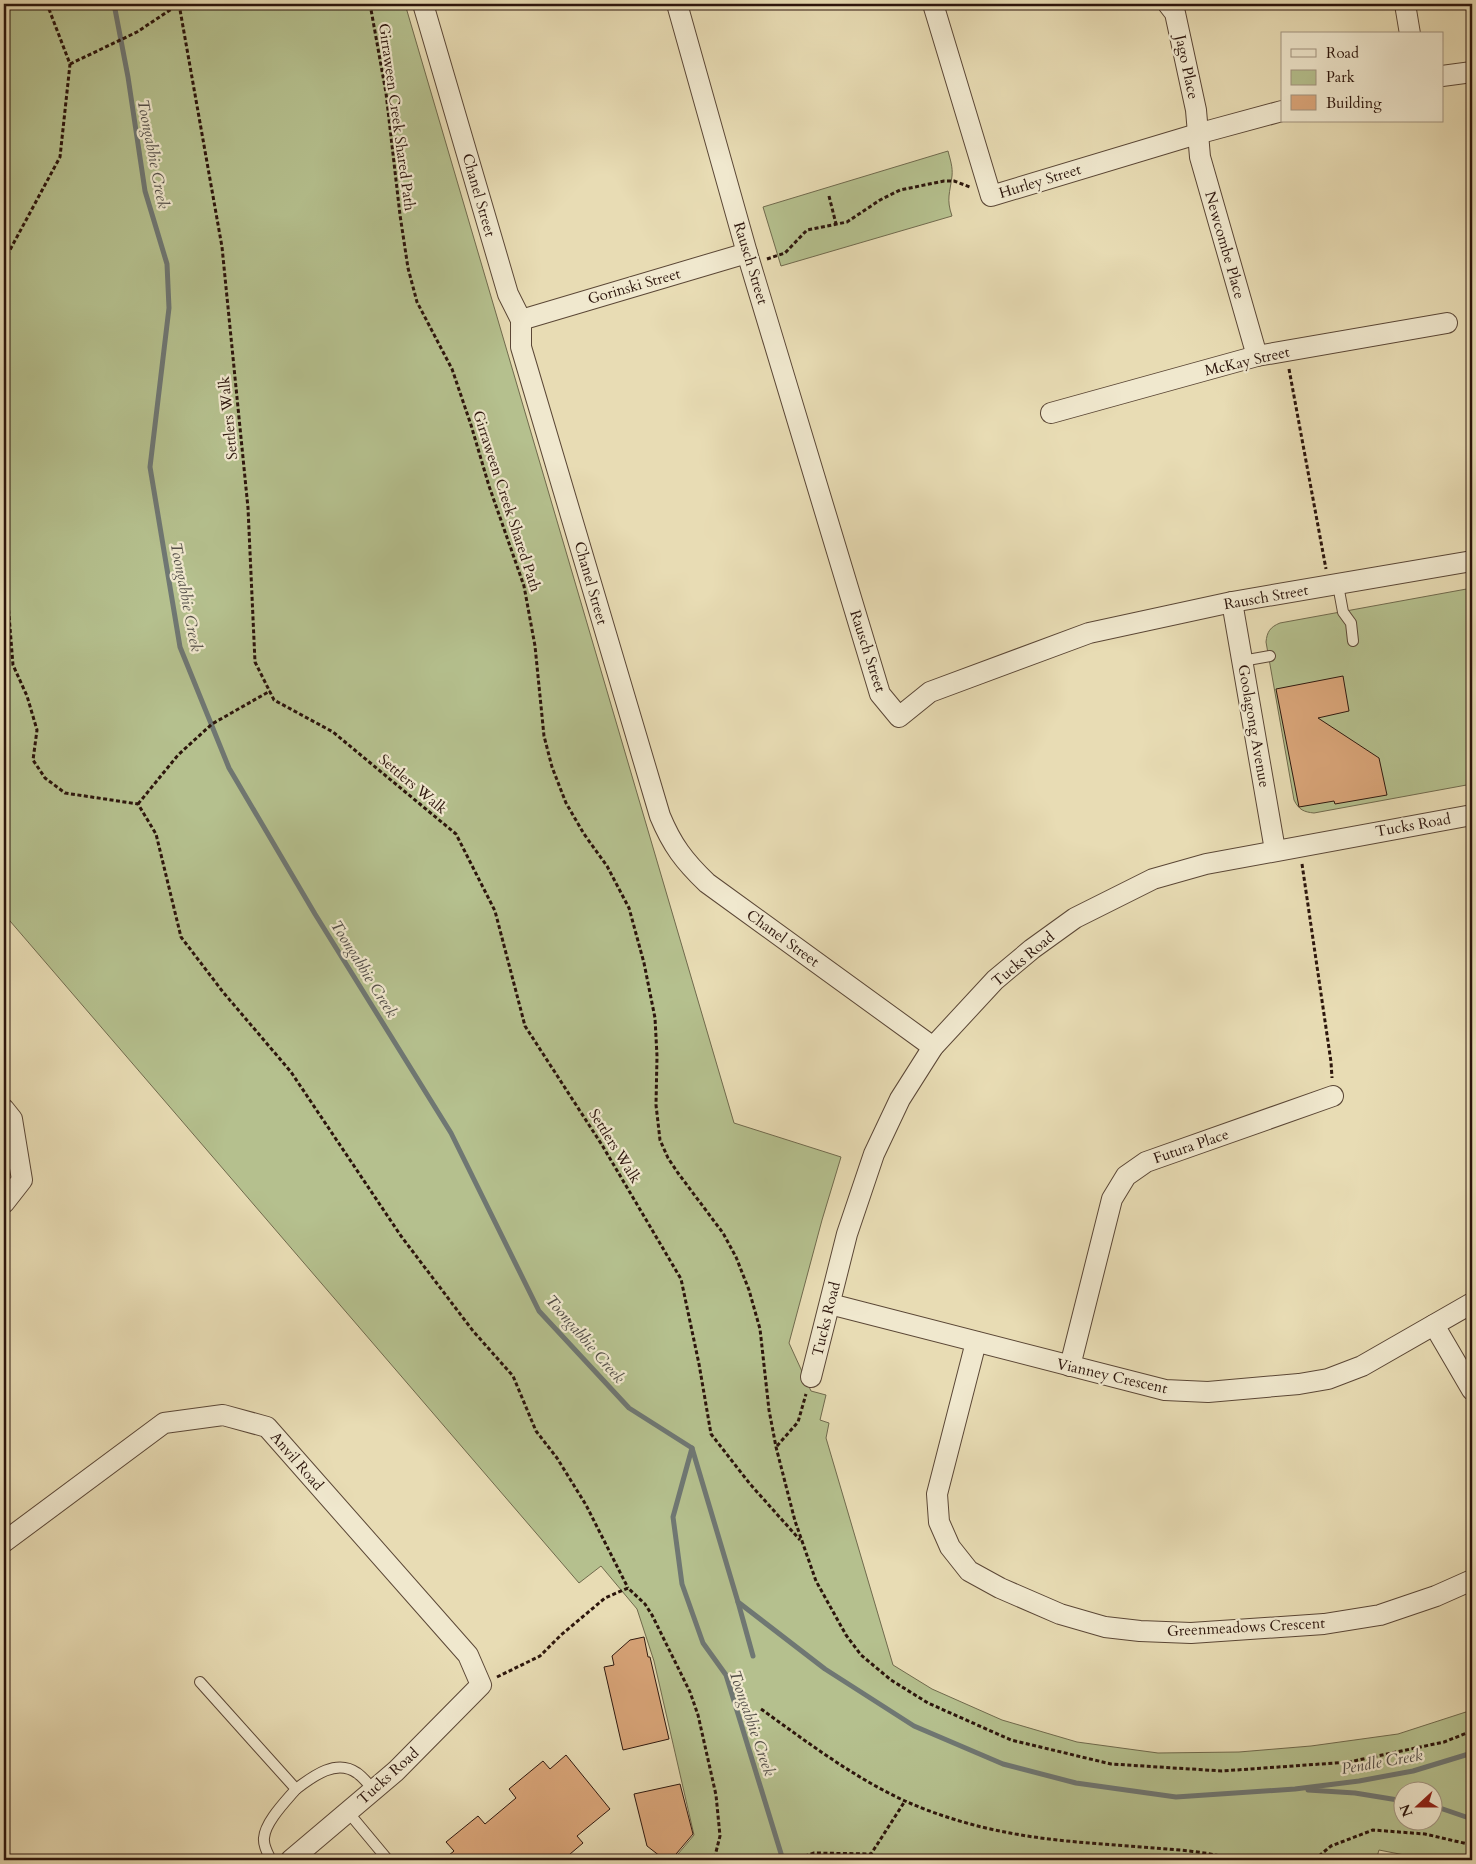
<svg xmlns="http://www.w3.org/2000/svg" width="1476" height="1864" viewBox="0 0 1476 1864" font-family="Cardo,serif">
<rect width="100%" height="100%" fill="#e8dcb4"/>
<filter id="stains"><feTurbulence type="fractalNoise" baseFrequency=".004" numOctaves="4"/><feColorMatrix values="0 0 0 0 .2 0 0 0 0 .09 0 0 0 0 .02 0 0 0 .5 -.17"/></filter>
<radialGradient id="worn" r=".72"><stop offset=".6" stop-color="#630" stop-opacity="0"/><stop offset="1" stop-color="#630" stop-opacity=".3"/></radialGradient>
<g fill="#b5c08e" stroke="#706a4d" fill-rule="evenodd">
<path d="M 4,4 L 405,4 L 734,1123 L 841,1157 L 822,1220 L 789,1343 L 811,1391 L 826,1395 L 820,1420 L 829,1423 L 826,1438 L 893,1665 L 932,1689 L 1002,1720 L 1077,1742 L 1158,1753 L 1239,1752 L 1311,1746 L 1398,1734 L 1472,1710 L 1472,1860 L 1430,1860 L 1379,1850 L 1376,1860 L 673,1860 L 694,1835 L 654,1661 L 637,1609 L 601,1566 L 579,1583 L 4,914 ZM 1404,1792 L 1434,1792 L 1434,1822 L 1404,1822 Z"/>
<path d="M 948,151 C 950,159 953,167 952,176 C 950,193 946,199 952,216 L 781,266 L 763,207 Z"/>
<path d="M 1472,588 L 1472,784 L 1314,813 C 1304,812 1299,810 1294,800 L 1266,642 C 1267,632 1270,627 1280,623 Z"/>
</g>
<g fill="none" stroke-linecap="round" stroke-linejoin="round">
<g stroke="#6f7773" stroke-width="5">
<path d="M 114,4 L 128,77 L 145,191 L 167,264 L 169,308 L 150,467 L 180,647 L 229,768 L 315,914 L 451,1133 L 539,1311 L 629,1408 L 692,1448 L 673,1517 L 682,1584 L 703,1643 L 726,1675 L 783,1860"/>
<path d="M 692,1448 L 738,1602 L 825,1669 L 914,1726 L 1003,1764 L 1076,1783 L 1176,1797 L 1295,1789 L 1359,1781 L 1413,1771 L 1472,1753"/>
<path d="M 738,1602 L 753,1656"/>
<path d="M 1308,1790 L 1355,1793 L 1404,1801"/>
<path d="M 1434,1806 L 1472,1819"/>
</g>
</g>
<g fill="#dba67a" stroke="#2c150c">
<path d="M 1343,676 L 1349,711 L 1318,718 L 1379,758 L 1387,795 L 1335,804 L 1334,801 L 1299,807 L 1276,689 Z"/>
<path d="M 644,1637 L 648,1657 L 650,1657 L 669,1739 L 623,1750 L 604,1667 L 614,1665 L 612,1656 L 630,1640 Z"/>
<path d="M 566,1755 L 610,1809 L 577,1836 L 583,1843 L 563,1860 L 443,1860 L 454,1851 L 446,1842 L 478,1816 L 485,1824 L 516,1798 L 509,1789 L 543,1761 L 550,1769 Z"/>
<path d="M 680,1784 L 693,1834 L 671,1860 L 665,1860 L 647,1846 L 634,1794 Z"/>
</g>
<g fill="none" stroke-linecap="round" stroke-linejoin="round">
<g stroke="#5b4736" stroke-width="12">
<g id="lane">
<path d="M 1338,585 L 1343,612 L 1351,623 L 1353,641"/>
<path d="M 1242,661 L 1270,656"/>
<path d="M 200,1682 L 296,1789 C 286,1801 265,1822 264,1838 C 263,1846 268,1854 271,1860"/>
<path d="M 296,1789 C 312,1777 336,1758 357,1773 C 363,1777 368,1784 374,1790"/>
<path d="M 348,1812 L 388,1860"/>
</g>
</g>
<g stroke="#5b4736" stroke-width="22">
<g id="street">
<path d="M 423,4 L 508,294 L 521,320 L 521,347 L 660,816 C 672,845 684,861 707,883 L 933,1047"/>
<path d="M 677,4 L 747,253 L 880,694 L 899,717 L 930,692 L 1089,633 L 1232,602 L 1472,561"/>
<path d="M 933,4 L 991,196 L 1197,134 L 1282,111"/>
<path d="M 1168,4 L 1175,13 L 1196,110 L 1200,157 L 1257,356"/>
<path d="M 1405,4 L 1410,34"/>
<path d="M 1442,76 L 1472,72"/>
<path d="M 521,320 L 747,253"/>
<path d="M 1051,413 L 1257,356 L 1447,323"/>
<path d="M 1232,602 L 1275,850"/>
<path d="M 4,1109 L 12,1119 L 22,1180 L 4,1203"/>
<path d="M 830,1304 L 1165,1390 L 1208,1392 L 1299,1384 L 1328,1379 L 1362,1366 L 1472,1303"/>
<path d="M 1434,1325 L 1472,1390"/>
<path d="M 976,1342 L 937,1494 L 939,1522 L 950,1547 L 969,1571 L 1000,1588 L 1060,1614 L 1105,1627 L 1140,1631 L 1191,1633 L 1324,1624 L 1380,1615 L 1436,1596 L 1472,1580"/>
<path d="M 1070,1366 L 1112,1199 L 1126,1176 L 1146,1162 L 1333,1096"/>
<path d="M 811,1377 L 847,1234 L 874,1154 L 900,1099 L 933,1047 L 995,980 L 1032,949 L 1075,918 L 1153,879 L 1206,864 L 1472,815"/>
<path d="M 4,1542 L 164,1423 L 223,1415 L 267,1427 L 468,1655 L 481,1685 L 396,1771 L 291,1860"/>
</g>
</g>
<g stroke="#2c150c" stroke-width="3" stroke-dasharray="4 2.5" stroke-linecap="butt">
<path d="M 179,4 L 222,247 L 248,508 L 255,662 L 274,700 L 333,732 L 456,834 L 495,911 L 525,1026 L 602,1145 L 681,1279 L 699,1364 L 711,1434 L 750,1484 L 800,1540"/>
<path d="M 370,4 L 386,93 L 400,215 L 408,268 L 417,302 L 452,369 L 471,425 L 489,486 L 524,586 L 535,646 L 544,736 L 552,767 L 566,803 L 584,834 L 607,866 L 629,908 L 644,963 L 655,1018 L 657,1056 L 656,1105 L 660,1140 L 668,1158 L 678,1173 L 723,1233 L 736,1257 L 749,1290 L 760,1329 L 769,1410 L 776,1447 L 795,1521 L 816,1581 L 846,1635 L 861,1655 L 891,1680 L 928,1703 L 1011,1740 L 1111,1764 L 1222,1771 L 1349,1762 L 1444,1742 L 1472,1731"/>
<path d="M 70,64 L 137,32 L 179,4"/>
<path d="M 829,196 L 836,224"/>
<path d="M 767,259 L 785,253 L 807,230 L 847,222 L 880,200 L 900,190 L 944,181 L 954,181 L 970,187"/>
<path d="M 4,261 L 60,157 L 70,64 L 47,4"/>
<path d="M 1289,369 L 1326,569"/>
<path d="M 4,584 L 8,603 L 13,665 L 27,696 L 37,730 L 33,760 L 45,778 L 65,793 L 138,804 L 156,834 L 181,937 L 223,992 L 291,1072 L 401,1236 L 473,1331 L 513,1376 L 536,1431 L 557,1458 L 586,1505 L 628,1588"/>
<path d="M 138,804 L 178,755 L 212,724 L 270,691"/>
<path d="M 1302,864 L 1331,1062 L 1332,1078"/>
<path d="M 777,1446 L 798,1422 L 806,1394"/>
<path d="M 497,1677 L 540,1656 L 561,1635 L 605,1598 L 628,1588 L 645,1604 L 652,1615 L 690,1692 L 698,1715 L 716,1795 L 720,1836 L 714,1860"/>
<path d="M 761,1709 C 807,1742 853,1777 905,1801 C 936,1815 976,1827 1010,1833 C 1057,1842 1106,1844 1154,1848 C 1181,1850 1210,1852 1236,1860"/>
<path d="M 792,1860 L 814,1853 L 871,1854 L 905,1801"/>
<path d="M 1314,1860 L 1331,1846 L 1373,1830 L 1425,1834 L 1472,1845"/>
</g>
<use href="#lane" stroke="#f0e8ce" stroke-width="10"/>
<use href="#street" stroke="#f0e8ce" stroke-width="20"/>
</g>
<g text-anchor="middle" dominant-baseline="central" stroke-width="4.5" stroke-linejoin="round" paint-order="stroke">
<g font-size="15" fill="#2c150c" stroke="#f0e8ce">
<text transform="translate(1187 67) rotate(78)">Jago Place</text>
<text transform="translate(397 117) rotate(82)">Girraween Creek Shared Path</text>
<text transform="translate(1040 181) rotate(-17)">Hurley Street</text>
<text transform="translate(479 195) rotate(74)">Chanel Street</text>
<text transform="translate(1225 245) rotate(74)">Newcombe Place</text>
<text transform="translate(751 263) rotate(73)">Rausch Street</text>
<text transform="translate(634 286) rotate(-16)">Gorinski Street</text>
<text transform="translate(1247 361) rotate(-13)">McKay Street</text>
<text transform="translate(228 418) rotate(-96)">Settlers Walk</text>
<text transform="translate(507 501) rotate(72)">Girraween Creek Shared Path</text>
<text transform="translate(591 583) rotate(74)">Chanel Street</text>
<text transform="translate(1266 597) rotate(-10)">Rausch Street</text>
<text transform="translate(868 651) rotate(72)">Rausch Street</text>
<text transform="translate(1254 726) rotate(80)">Goolagong Avenue</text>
<text transform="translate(413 784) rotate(40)">Settlers Walk</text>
<text transform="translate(1413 825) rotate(-10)">Tucks Road</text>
<text transform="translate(783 938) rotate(36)">Chanel Street</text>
<text transform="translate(1023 959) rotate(-40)">Tucks Road</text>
<text transform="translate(615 1146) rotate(58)">Settlers Walk</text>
<text transform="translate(1191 1146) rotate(-19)">Futura Place</text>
<text transform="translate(826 1319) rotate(-76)">Tucks Road</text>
<text transform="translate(1112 1376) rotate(13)">Vianney Crescent</text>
<text transform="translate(297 1461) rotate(49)">Anvil Road</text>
<text transform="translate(1246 1627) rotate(-3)">Greenmeadows Crescent</text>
<text transform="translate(388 1776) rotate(-42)">Tucks Road</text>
</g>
<g font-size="16" font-style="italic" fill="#534e48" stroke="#f0e8ce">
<text transform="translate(153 154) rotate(79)">Toongabbie Creek</text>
<text transform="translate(186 597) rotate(79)">Toongabbie Creek</text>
<text transform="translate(364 969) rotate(58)">Toongabbie Creek</text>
<text transform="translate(585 1339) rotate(49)">Toongabbie Creek</text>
<text transform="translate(752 1723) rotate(71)">Toongabbie Creek</text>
<text transform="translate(1382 1762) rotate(-10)">Pendle Creek</text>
</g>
</g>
<rect width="1476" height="1864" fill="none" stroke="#e8dcb4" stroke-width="20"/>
<rect x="5" y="5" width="1466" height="1854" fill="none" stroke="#2c150c" stroke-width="2.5"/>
<rect x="10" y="10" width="1456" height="1844" fill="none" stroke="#2c150c"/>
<rect x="1281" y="32" width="162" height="90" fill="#f0e8ce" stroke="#a29480"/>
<rect x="1291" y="49" width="25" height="8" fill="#f0e8ce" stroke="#a29480"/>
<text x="1326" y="58" font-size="15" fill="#2c150c">Road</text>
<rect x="1291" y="70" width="25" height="15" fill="#b5c08e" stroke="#a29480"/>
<text x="1326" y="82" font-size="15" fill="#2c150c">Park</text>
<rect x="1291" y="95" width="25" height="15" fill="#dba67a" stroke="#a29480"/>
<text x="1326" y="108" font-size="15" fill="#2c150c">Building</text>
<g transform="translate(1418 1806) rotate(249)"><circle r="24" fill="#f0e8ce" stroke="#a29480"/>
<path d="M0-4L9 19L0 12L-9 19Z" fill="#8f2418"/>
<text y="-8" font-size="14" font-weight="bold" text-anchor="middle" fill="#2c150c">N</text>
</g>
<rect width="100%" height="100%" filter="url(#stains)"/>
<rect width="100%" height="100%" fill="url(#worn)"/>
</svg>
